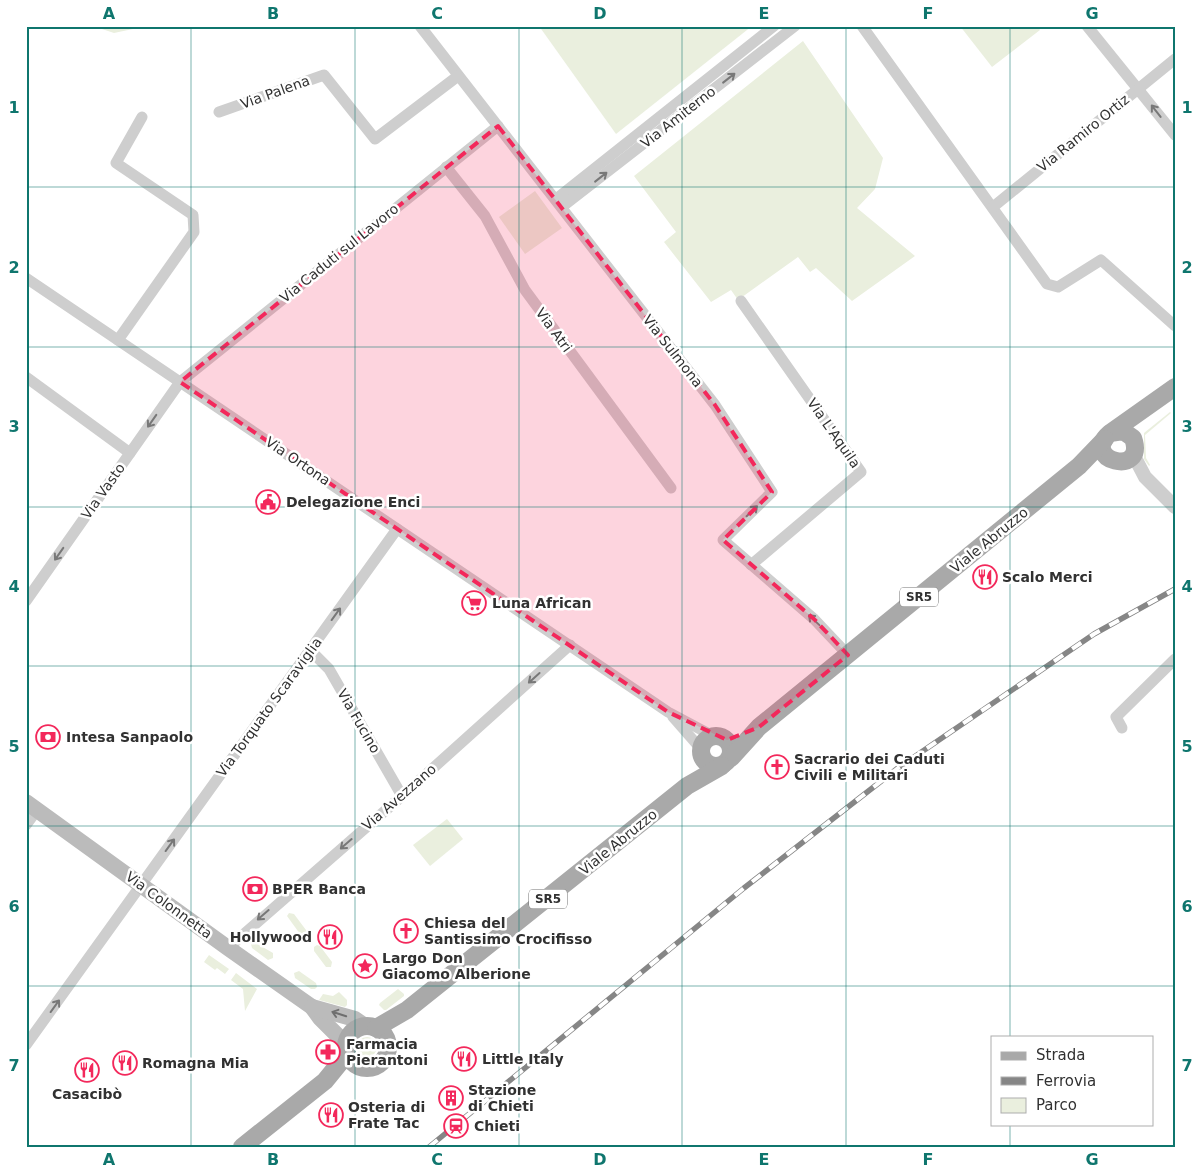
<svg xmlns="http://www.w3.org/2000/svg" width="1201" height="1173" viewBox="0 0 1201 1173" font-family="'DejaVu Sans',sans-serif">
<rect width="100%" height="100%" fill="#fff"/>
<g fill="#eaefde">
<path d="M 93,26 L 147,26 L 114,33 Z"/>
<path d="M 539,26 L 752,26 L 616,134 Z"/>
<path d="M 960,26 L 1038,26 L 1040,30 L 992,67 Z"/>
<path d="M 803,41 L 883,158 L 875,189 L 857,208 L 915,256 L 852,301 L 816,268 L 810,272 L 798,257 L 738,300 L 731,290 L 711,302 L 664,242 L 676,232 L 634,176 Z"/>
<path d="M 535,191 L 562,228 L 525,254 L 499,217 Z"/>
<path d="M 1170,412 L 1171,413 L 1145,435 L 1146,458 L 1150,465 L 1149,466 L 1144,459 L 1144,433 Z"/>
<path d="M 447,819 L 463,839 L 430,866 L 413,845 Z"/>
<path d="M 289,913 L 294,914 L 306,930 L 306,932 L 305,935 L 300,934 L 287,916 Z"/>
<path d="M 254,942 L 273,953 L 273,958 L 268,960 L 252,948 L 251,944 Z"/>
<path d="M 317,945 L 320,946 L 332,962 L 331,967 L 326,967 L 314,951 L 314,947 Z"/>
<path d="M 209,955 L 229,969 L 225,974 L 217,968 L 215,970 L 204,962 Z"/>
<path d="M 299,971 L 316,983 L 317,987 L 315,989 L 311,989 L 295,978 L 294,973 Z"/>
<path d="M 236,973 L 257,989 L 245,1011 L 243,989 L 231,980 Z"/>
<path d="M 398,989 L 404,994 L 404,996 L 386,1010 L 384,1010 L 379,1005 L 380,1003 Z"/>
<path d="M 339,992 L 347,1000 L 347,1005 L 345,1007 L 319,1000 L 323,994 L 333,996 Z"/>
<circle cx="367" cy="1047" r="10"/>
</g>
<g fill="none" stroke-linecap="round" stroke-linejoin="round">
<g stroke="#cecece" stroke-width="11">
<path d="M 420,26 L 715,405 L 772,492 L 723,540 L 814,619 L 848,655"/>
<path d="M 862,26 L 1047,284 L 1058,287 L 1101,260 L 1175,326"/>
<path d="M 1087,26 L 1175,135"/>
<path d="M 219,112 L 324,75 L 375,139 L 458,76"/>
<path d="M 446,167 L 485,216 L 525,290 L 671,488"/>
<path d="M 556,199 L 774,26"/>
<path d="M 562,207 L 795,26"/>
<path d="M 993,207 L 1175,59"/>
<path d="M 26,278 L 668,712 L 713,736"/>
<path d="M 741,301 L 861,472 L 751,565"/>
<path d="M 118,340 L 194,232 L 193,215 L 116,163 L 142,117"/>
<path d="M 26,377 L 130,453"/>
<path d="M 26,601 L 180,382 L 498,126"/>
<path d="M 310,650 L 329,669 L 402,796"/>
<path d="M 673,717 L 701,749"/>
<path d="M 1122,728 L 1116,717 L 1175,659"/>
<path d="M 26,825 L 37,810"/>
<path d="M 228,948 L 402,796 L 570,645"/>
<path d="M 26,1045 L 397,529"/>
</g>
<path stroke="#cecece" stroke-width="14" d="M 1133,454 L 1145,477 L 1175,507"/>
<g stroke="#bbb" stroke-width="16">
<path d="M 26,802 L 228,948 L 312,1007 L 320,1018 L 346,1044"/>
<path d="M 312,1007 L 355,1019 L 365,1026"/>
</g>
<g stroke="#a9a9a9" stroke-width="18">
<path d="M 1110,433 L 1123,431 L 1133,438 C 1147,478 1079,460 1110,433 L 1175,387"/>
<circle cx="716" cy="751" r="15"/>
<path d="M 731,758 L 759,727 L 1079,466 L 1105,439"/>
<circle cx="367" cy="1047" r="21"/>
<path d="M 376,1028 L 407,1010 L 687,786 L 722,766"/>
<path d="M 242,1147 L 325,1081 L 347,1054"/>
</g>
<g stroke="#868686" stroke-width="5.5">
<path id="rail" d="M 429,1147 L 744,888 L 898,768 L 1094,634 L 1175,589"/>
</g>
<use href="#rail" stroke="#fff" stroke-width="4" stroke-dasharray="11" stroke-linecap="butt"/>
</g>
<defs><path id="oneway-shaft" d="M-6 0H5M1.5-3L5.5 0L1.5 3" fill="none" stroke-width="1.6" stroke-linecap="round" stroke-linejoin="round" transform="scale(1.25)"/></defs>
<g stroke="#787878">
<use href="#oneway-shaft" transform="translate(729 78) rotate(-38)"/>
<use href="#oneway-shaft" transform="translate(1156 111) rotate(-128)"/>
<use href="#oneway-shaft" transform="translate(601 177) rotate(-38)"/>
<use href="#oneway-shaft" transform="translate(152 421) rotate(125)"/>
<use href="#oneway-shaft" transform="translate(752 511) rotate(-44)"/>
<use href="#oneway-shaft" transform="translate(59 554) rotate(125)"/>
<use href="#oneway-shaft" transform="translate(336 614) rotate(-54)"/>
<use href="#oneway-shaft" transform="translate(814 620) rotate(-137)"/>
<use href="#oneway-shaft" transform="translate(534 678) rotate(138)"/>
<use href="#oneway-shaft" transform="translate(346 844) rotate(139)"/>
<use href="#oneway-shaft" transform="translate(170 845) rotate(-54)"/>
<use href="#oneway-shaft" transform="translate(263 915) rotate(139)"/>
<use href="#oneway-shaft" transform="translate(55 1006) rotate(-54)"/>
</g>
<use stroke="#6f6f6f" href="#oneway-shaft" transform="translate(339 1014) rotate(-162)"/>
<path fill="#f3285b" fill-opacity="0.2" stroke="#f3285b" stroke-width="4" stroke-dasharray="10 6" stroke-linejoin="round" d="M 498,126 L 715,405 L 772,492 L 723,540 L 814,619 L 848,655 L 759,727 L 727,740 L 668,712 L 180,382 Z"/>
<path fill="none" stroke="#0f766e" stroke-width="1" stroke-opacity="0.55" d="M 191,26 L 191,1147M 355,26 L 355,1147M 519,26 L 519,1147M 682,26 L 682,1147M 846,26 L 846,1147M 1010,26 L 1010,1037M 26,187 L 1175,187M 26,347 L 1175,347M 26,507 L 1175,507M 26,666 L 1175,666M 26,826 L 1175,826M 26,986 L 1175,986M 1010,1124 L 1010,1147"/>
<defs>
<g id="civic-ring" transform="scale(1.25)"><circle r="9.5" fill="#fff" stroke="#f3285b" stroke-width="1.5"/><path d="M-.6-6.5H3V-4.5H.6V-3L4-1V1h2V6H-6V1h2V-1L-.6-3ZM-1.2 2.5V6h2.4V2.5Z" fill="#f3285b"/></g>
<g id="restaurant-ring" transform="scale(1.25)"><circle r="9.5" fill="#fff" stroke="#f3285b" stroke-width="1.5"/><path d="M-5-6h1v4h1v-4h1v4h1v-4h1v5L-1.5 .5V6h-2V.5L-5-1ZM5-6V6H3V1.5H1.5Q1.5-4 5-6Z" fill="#f3285b"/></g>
<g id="supermarket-ring" transform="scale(1.25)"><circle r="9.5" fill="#fff" stroke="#f3285b" stroke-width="1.5"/><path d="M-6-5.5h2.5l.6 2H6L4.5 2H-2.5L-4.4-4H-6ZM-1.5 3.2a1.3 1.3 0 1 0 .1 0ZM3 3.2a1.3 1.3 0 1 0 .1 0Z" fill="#f3285b"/></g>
<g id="bank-ring" transform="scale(1.25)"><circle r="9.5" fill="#fff" stroke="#f3285b" stroke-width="1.5"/><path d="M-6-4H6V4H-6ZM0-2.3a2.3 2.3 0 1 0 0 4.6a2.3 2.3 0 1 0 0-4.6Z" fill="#f3285b"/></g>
<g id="church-ring" transform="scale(1.25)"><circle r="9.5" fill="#fff" stroke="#f3285b" stroke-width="1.5"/><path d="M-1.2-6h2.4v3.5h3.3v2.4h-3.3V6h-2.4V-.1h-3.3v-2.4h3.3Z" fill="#f3285b"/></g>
<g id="sight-ring" transform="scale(1.25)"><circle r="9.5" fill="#fff" stroke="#f3285b" stroke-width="1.5"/><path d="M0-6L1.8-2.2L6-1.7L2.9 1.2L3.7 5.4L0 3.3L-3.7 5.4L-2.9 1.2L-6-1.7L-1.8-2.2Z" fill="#f3285b"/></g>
<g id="pharmacy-ring" transform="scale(1.25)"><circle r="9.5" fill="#fff" stroke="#f3285b" stroke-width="1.5"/><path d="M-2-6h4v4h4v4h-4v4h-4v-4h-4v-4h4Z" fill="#f3285b"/></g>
<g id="building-ring" transform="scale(1.25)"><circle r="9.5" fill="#fff" stroke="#f3285b" stroke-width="1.5"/><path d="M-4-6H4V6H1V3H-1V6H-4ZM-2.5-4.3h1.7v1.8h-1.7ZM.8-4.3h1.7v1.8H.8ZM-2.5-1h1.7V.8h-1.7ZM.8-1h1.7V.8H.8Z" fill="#f3285b"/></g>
<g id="station-ring" transform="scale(1.25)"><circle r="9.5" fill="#fff" stroke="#f3285b" stroke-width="1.5"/><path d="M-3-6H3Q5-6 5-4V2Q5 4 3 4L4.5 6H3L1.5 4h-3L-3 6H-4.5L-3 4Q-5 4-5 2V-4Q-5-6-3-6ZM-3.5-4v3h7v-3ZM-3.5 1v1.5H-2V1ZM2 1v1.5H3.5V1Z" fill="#f3285b"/></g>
</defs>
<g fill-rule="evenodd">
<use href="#civic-ring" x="268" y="502"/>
<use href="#restaurant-ring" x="985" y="577"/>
<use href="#supermarket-ring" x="474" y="603"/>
<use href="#bank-ring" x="48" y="737"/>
<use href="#church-ring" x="777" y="767"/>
<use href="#bank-ring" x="255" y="889"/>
<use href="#church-ring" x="406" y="931"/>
<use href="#restaurant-ring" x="330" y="937"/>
<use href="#sight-ring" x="365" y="966"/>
<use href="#pharmacy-ring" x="328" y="1052"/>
<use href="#restaurant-ring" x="464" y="1059"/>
<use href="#restaurant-ring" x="125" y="1063"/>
<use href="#restaurant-ring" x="87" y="1070"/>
<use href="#building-ring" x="451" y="1098"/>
<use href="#restaurant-ring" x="331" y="1115"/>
<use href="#station-ring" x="456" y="1126"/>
</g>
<g text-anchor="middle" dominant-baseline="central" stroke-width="5" stroke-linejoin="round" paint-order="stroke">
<g fill="#fff" stroke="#6f6f6f" stroke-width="1">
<rect x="900" y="587.5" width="38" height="19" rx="4"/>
<rect x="529" y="889.5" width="38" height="19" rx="4"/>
</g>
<g font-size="12" font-weight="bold" fill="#313131">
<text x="919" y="597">SR5</text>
<text x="548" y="899">SR5</text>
</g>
<g font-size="14" fill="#313131" stroke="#fff">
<text transform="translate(275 92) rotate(-20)">Via Palena</text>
<text transform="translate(678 117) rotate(-38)">Via Amiterno</text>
<text transform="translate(1083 133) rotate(-39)">Via Ramiro Ortiz</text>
<text transform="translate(339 253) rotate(-39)">Via Caduti sul Lavoro</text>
<text transform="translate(554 330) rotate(54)">Via Atri</text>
<text transform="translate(673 351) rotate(52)">Via Sulmona</text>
<text transform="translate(834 433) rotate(55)">Via L'Aquila</text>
<text transform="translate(298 461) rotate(34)">Via Ortona</text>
<text transform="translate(103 491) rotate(-55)">Via Vasto</text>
<text transform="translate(989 540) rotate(-39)">Viale Abruzzo</text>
<text transform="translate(269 707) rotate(-54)">Via Torquato Scaraviglia</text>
<text transform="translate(359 721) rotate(60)">Via Fucino</text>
<text transform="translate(399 797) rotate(-41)">Via Avezzano</text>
<text transform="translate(618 842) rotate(-39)">Viale Abruzzo</text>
<text transform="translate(169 905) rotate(36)">Via Colonnetta</text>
</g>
<g font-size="14" font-weight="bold" fill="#313131" stroke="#fff" text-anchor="start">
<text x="286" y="502">Delegazione Enci</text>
<text x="1002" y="577">Scalo Merci</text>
<text x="492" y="603">Luna African</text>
<text x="66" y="737">Intesa Sanpaolo</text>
<text x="794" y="759">Sacrario dei Caduti<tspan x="794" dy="16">Civili e Militari</tspan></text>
<text x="272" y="889">BPER Banca</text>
<text x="424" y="923">Chiesa del<tspan x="424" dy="16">Santissimo Crocifisso</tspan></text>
<text x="312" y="937" text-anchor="end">Hollywood</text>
<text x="382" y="958">Largo Don<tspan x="382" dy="16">Giacomo Alberione</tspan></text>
<text x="346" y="1044">Farmacia<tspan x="346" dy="16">Pierantoni</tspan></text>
<text x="482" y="1059">Little Italy</text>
<text x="142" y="1063">Romagna Mia</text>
<text x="468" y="1090">Stazione<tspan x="468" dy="16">di Chieti</tspan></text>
<text x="87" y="1094" text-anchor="middle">Casacibò</text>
<text x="348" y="1107">Osteria di<tspan x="348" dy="16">Frate Tac</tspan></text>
<text x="474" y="1126">Chieti</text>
</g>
</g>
<rect width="1201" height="1173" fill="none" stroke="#ffffff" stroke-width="55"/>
<rect x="991" y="1036" width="162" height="90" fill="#ffffff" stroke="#adadad"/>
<rect x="1001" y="1052" width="25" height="8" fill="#a9a9a9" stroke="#adadad"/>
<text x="1036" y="1060" font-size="15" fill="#313131">Strada</text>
<rect x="1001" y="1077" width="25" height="8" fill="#868686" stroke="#adadad"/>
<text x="1036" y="1086" font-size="15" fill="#313131">Ferrovia</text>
<rect x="1001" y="1098" width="25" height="15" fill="#eaefde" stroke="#adadad"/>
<text x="1036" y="1110" font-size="15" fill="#313131">Parco</text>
<rect x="28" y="28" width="1146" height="1118" fill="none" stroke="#0f766e" stroke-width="2"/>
<g font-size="16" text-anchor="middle" font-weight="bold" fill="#0f766e">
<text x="109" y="19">A</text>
<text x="273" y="19">B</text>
<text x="437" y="19">C</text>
<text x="600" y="19">D</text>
<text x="764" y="19">E</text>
<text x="928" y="19">F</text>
<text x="1092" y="19">G</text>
<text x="14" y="113">1</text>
<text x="1187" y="113">1</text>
<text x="14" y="273">2</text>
<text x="1187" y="273">2</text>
<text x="14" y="432">3</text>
<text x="1187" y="432">3</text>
<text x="14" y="592">4</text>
<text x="1187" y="592">4</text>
<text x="14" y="752">5</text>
<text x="1187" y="752">5</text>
<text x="14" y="912">6</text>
<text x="1187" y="912">6</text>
<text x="14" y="1071">7</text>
<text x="1187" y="1071">7</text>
<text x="109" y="1165">A</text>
<text x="273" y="1165">B</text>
<text x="437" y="1165">C</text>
<text x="600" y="1165">D</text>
<text x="764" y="1165">E</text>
<text x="928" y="1165">F</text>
<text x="1092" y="1165">G</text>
</g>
</svg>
